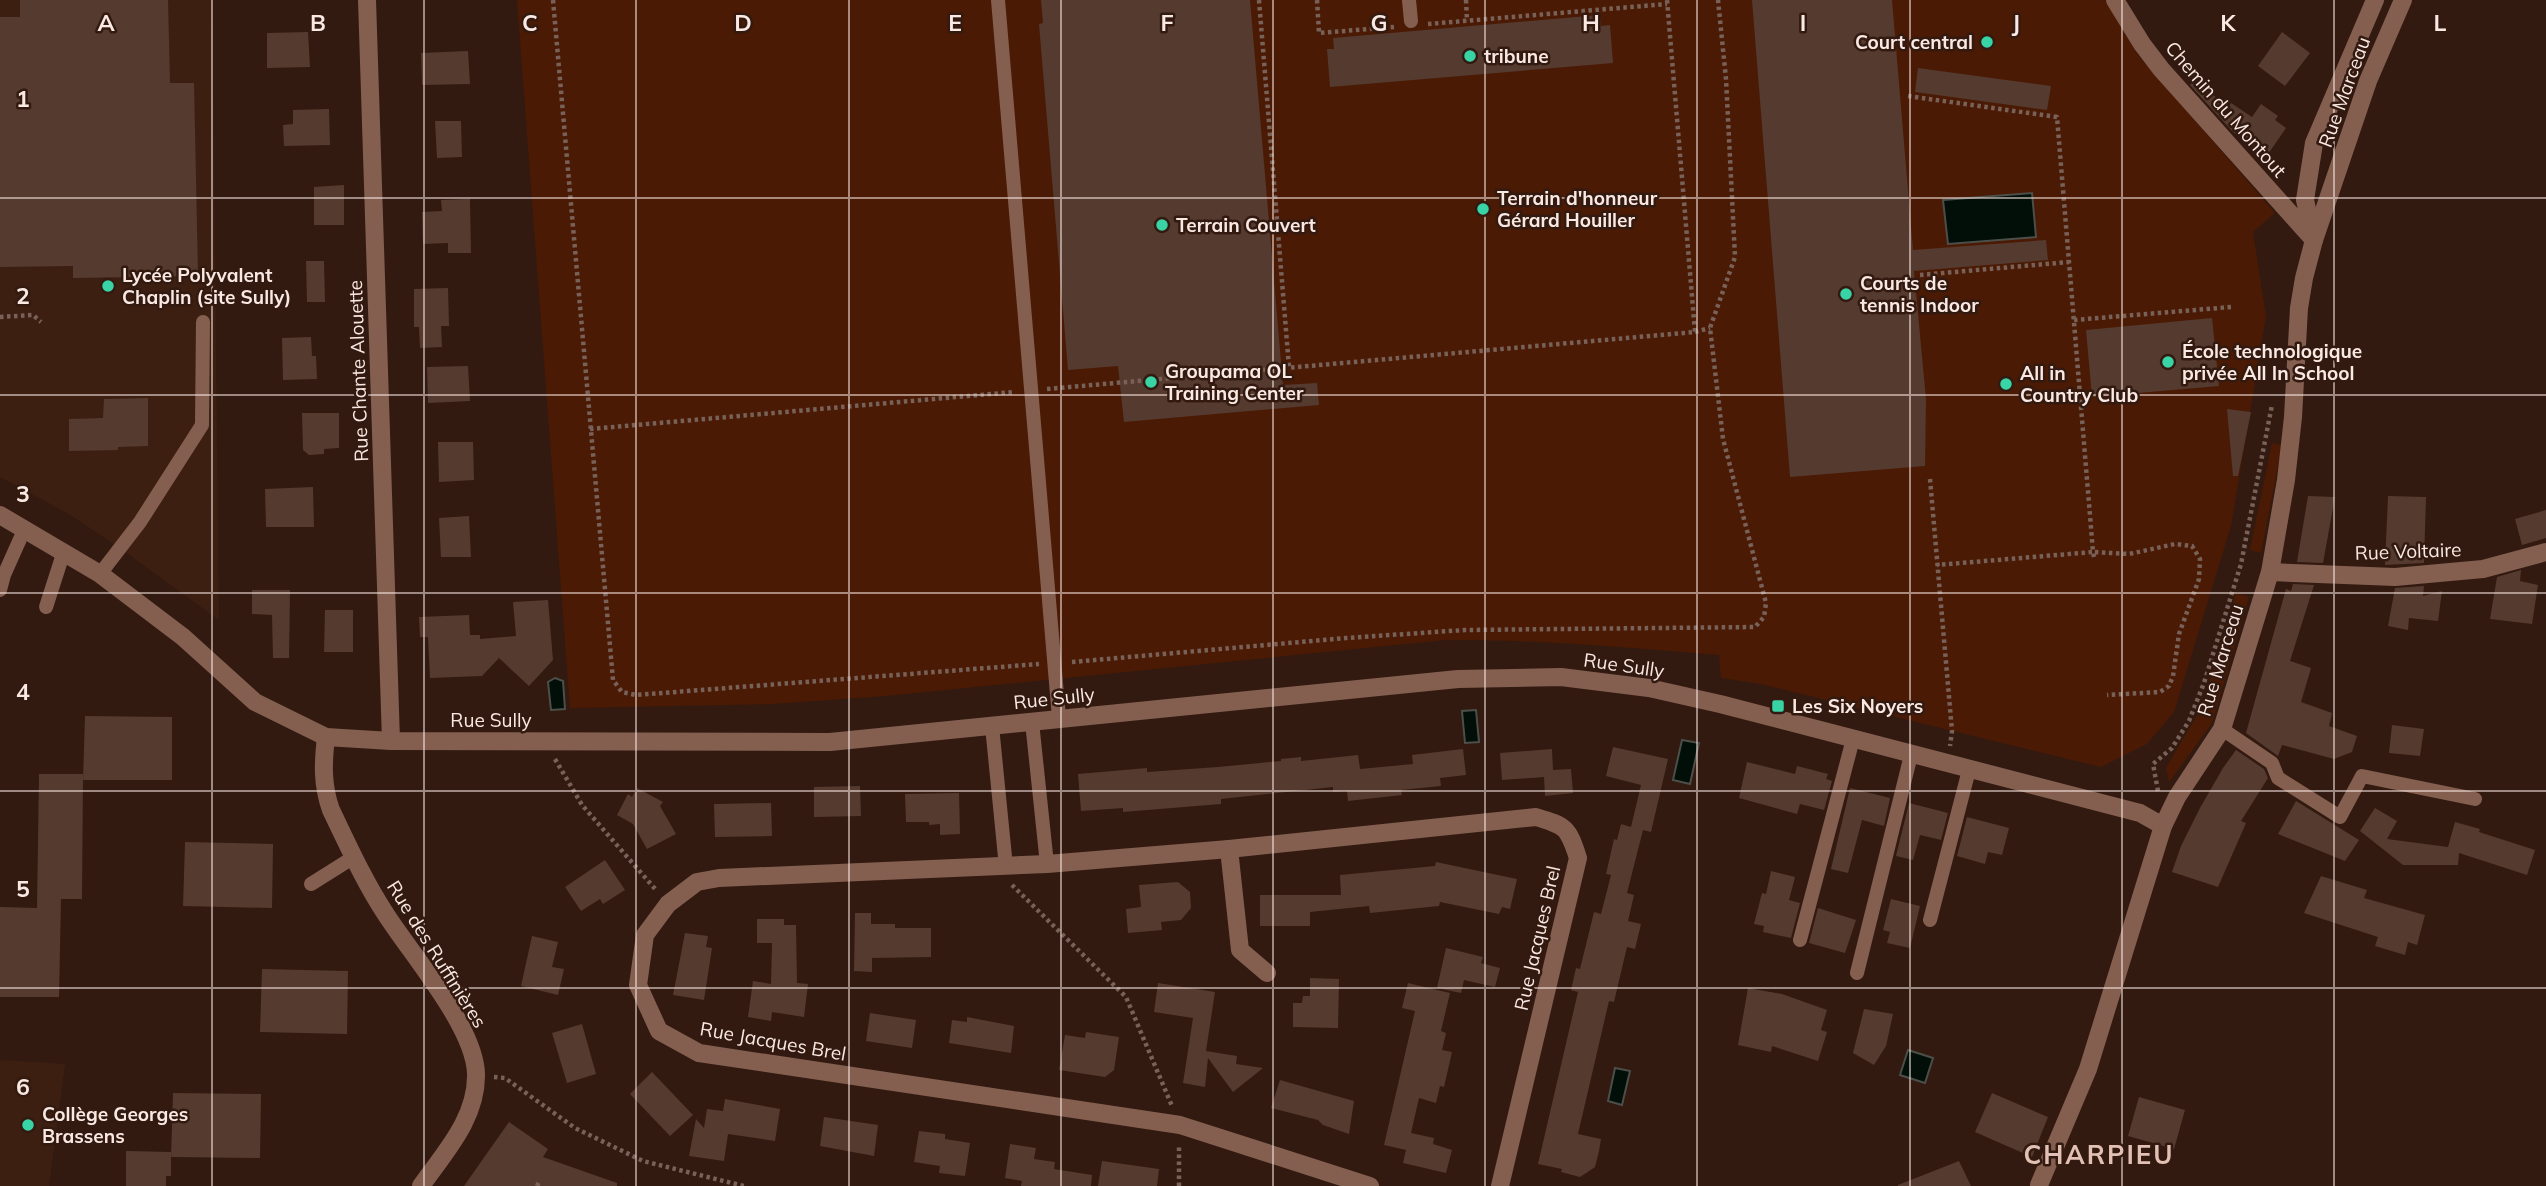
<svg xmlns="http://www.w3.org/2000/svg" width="2546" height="1186" viewBox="0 0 2546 1186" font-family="Mulish,sans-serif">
<rect width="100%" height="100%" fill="#321a10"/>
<g fill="#3d1f12">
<path d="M 0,0 L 212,0 L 219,620 L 127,553 L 69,514 L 0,477 Z"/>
<path d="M 3,1060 L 65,1064 L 49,1186 L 0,1186 L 0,1061 Z"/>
</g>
<g fill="#4b1a04">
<path d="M 517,0 L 2105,0 L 2137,54 L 2275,213 L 2253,232 L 2266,316 L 2231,526 L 2174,712 L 2147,744 L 2101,767 L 1761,684 L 1721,678 L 1719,655 C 1628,648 1538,639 1446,640 L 886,696 L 772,704 L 570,708 Z"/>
<path d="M 2272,443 L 2282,445 L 2261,553 L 2250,550 Z"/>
<path d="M 2236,593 L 2249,597 L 2212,723 L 2169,782 L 2166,768 L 2202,707 Z"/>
</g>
<g fill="#020e08" stroke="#4c4f49" stroke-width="2">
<path d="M 2032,193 L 2036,237 L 1948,244 L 1943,200 Z"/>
<path d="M 555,678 L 563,681 L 565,709 L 551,710 L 548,682 Z"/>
<path d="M 1476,710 L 1479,742 L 1465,743 L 1462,711 Z"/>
<path d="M 1682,740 L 1699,743 L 1690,784 L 1673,780 Z"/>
<path d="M 1908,1050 L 1933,1058 L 1925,1083 L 1900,1075 Z"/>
<path d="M 1615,1068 L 1630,1071 L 1622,1105 L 1608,1101 Z"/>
</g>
<g fill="#553a2f">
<path d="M 20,0 L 168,0 L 170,83 L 194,83 L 198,276 L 73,278 L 73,266 L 0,267 L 0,17 L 20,17 Z"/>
<path d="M 1041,0 L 1250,0 L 1283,385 L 1317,383 L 1319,405 L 1124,422 L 1118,366 L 1068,370 L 1039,24 L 1043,23 Z"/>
<path d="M 1752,0 L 1892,0 L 1913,250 L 2046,240 L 2048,260 L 1914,271 L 1926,399 L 1925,466 L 1790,477 Z"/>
<path d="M 1600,15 L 1601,26 L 1610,25 L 1613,63 L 1330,87 L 1327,49 L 1334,49 L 1333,38 Z"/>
<path d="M 308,32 L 310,67 L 267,68 L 267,33 Z"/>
<path d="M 2282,32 L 2310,53 L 2285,86 L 2258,66 Z"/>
<path d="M 468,51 L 470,84 L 422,85 L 421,53 Z"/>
<path d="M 1918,68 L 2051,86 L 2047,110 L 1915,92 Z"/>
<path d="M 2195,79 L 2228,108 L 2231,103 L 2252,117 L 2261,104 L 2278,116 L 2275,120 L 2286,128 L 2266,157 L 2233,132 L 2190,85 Z"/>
<path d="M 329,109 L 330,145 L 284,146 L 283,125 L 293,124 L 293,110 Z"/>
<path d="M 435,121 L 461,121 L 462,157 L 437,158 Z"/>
<path d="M 344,185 L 344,225 L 314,225 L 314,187 Z"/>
<path d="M 470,199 L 471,253 L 448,253 L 448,243 L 423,244 L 422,212 L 442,211 L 441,200 Z"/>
<path d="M 306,261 L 324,261 L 325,302 L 307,302 Z"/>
<path d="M 448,288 L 449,326 L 441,326 L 442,347 L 420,348 L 419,327 L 414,327 L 414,289 Z"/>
<path d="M 2212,318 L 2219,386 L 2092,397 L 2086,330 Z"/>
<path d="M 311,337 L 312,356 L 316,356 L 317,379 L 283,380 L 282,338 Z"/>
<path d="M 468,366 L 470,401 L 428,403 L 427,367 Z"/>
<path d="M 148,398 L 148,446 L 118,447 L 118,450 L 69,451 L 69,419 L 103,418 L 104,399 Z"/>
<path d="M 2227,409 L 2251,412 L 2238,476 L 2233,476 Z"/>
<path d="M 302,413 L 339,413 L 339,448 L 324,449 L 324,454 L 309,455 L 303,450 Z"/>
<path d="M 438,442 L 473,442 L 474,480 L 439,482 Z"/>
<path d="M 313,487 L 314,527 L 266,527 L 265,489 Z"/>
<path d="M 2308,496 L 2335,497 L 2323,563 L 2297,562 Z"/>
<path d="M 2388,496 L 2426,497 L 2424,563 L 2385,565 Z"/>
<path d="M 2546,510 L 2546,538 L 2522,545 L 2515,519 Z"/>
<path d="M 469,516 L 471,557 L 441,557 L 439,518 Z"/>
<path d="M 2521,570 L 2520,581 L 2538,585 L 2532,624 L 2490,619 L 2497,577 Z"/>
<path d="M 2293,584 L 2314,585 L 2290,661 L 2311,668 L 2301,702 L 2332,713 L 2329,726 L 2357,736 L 2352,752 L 2334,759 L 2282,745 L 2278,756 L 2246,733 L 2286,589 L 2291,591 Z"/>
<path d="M 2424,586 L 2423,596 L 2442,591 L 2438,621 L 2409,618 L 2408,630 L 2388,626 L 2395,588 Z"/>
<path d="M 252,590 L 290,590 L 289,658 L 273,658 L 272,615 L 252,614 Z"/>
<path d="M 548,600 L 553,660 L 529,686 L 499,658 L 482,676 L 430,678 L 428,637 L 420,637 L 419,617 L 469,615 L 470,635 L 480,635 L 480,639 L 516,636 L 513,602 Z"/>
<path d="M 325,610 L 353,610 L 353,652 L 324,652 Z"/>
<path d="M 85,716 L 172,717 L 172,780 L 83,780 Z"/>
<path d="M 2392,725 L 2424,729 L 2420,756 L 2389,753 Z"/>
<path d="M 1613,747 L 1668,759 L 1651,832 L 1643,830 L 1627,893 L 1634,895 L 1628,921 L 1641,924 L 1635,949 L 1627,947 L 1614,1002 L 1609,1001 L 1578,1134 L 1601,1139 L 1599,1151 L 1595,1167 L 1580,1177 L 1561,1172 L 1562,1169 L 1538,1164 L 1578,992 L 1571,990 L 1576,968 L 1580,969 L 1594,912 L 1601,914 L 1611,875 L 1606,874 L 1614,839 L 1617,840 L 1621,824 L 1631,827 L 1641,785 L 1606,776 Z"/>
<path d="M 1463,749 L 1466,775 L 1440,778 L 1441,786 L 1401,790 L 1402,795 L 1348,801 L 1347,791 L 1333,792 L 1333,787 L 1221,799 L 1221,804 L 1123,812 L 1123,808 L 1081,811 L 1078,774 L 1147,768 L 1147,772 L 1218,767 L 1281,761 L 1281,759 L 1301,757 L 1301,761 L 1358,755 L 1360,769 L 1413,764 L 1412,755 Z"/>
<path d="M 1552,749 L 1553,770 L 1571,769 L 1573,793 L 1545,796 L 1544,777 L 1502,780 L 1500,753 Z"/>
<path d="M 2236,750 L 2264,769 L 2268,778 L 2241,821 L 2246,823 L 2218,887 L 2172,872 L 2181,846 L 2200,808 L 2223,768 Z"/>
<path d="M 1747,762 L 1795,774 L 1797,766 L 1828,774 L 1826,779 L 1832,781 L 1824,810 L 1800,804 L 1797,814 L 1739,798 Z"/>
<path d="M 39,774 L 83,774 L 82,899 L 61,899 L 59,997 L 0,997 L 0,907 L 37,908 Z"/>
<path d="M 860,786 L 861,816 L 814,817 L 814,787 Z"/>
<path d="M 637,788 L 663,802 L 660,806 L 676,834 L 647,849 L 633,824 L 617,815 L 628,794 L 632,797 Z"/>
<path d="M 1850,788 L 1890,798 L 1884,826 L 1862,820 L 1848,873 L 1831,869 Z"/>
<path d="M 959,793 L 960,834 L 940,835 L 940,824 L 929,825 L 929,822 L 906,822 L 905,794 Z"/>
<path d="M 2296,801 L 2359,840 L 2345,861 L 2278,834 Z"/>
<path d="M 771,803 L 772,836 L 715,837 L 714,804 Z"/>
<path d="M 1909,803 L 1948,813 L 1941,840 L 1920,835 L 1913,860 L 1896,856 Z"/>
<path d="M 2375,808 L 2397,821 L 2387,839 L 2448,847 L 2455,822 L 2480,829 L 2479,832 L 2535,850 L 2527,875 L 2459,853 L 2458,865 L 2403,865 L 2360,831 Z"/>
<path d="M 1967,817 L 2009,828 L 2002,855 L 1988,852 L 1985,864 L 1957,856 Z"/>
<path d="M 185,842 L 273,844 L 272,908 L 183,906 Z"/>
<path d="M 605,860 L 625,890 L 603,904 L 600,899 L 581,911 L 565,887 Z"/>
<path d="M 1436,862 L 1517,879 L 1510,909 L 1502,907 L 1499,914 L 1440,902 L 1439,906 L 1370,913 L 1369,906 L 1310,912 L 1310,926 L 1260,926 L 1260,895 L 1341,895 L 1340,875 L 1435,866 Z"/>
<path d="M 1771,871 L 1795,877 L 1789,900 L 1800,903 L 1791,938 L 1763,932 L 1764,926 L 1754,924 L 1762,893 L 1766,894 Z"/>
<path d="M 2321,876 L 2367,890 L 2364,898 L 2425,915 L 2417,945 L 2408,942 L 2405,955 L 2375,946 L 2378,937 L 2304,913 Z"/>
<path d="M 1178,882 L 1190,892 L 1191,908 L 1181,920 L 1161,922 L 1162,930 L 1128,933 L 1126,909 L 1141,907 L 1139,885 Z"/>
<path d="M 1891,899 L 1920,906 L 1910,948 L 1887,943 L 1890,932 L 1883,930 Z"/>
<path d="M 1818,908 L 1856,920 L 1845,953 L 1809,943 Z"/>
<path d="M 855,913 L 871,913 L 871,924 L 895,924 L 895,928 L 931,928 L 931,957 L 872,958 L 872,972 L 854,971 Z"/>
<path d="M 757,919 L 784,919 L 784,925 L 796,925 L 797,983 L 808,984 L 804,1017 L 772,1012 L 771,1021 L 748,1017 L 753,981 L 771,984 L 772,943 L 757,943 Z"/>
<path d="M 685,933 L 708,936 L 706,947 L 712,948 L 704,1000 L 673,995 Z"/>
<path d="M 532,936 L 558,942 L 552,967 L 564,969 L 558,995 L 521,986 Z"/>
<path d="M 1446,948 L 1483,957 L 1481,963 L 1500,968 L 1495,987 L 1464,980 L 1461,993 L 1437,988 Z"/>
<path d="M 262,969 L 348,971 L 347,1034 L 260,1032 Z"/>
<path d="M 1310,978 L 1339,979 L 1338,1028 L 1293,1027 L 1293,1003 L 1302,1003 L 1303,996 L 1310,996 Z"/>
<path d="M 1158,983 L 1215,992 L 1206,1051 L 1237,1056 L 1236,1064 L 1263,1068 L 1233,1092 L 1208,1058 L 1205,1087 L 1183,1083 L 1193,1018 L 1154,1012 Z"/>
<path d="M 1408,983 L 1450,993 L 1441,1031 L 1446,1033 L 1442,1050 L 1452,1052 L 1444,1087 L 1440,1086 L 1436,1103 L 1419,1098 L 1411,1133 L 1434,1138 L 1433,1144 L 1452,1150 L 1446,1173 L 1403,1163 L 1406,1150 L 1384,1145 L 1415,1011 L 1402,1008 Z"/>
<path d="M 1748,988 L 1782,994 L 1827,1010 L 1821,1030 L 1827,1032 L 1818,1061 L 1772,1046 L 1771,1052 L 1738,1045 Z"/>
<path d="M 1864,1009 L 1893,1014 L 1886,1046 L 1874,1065 L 1853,1053 Z"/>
<path d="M 870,1013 L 916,1020 L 912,1048 L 866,1041 Z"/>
<path d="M 967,1017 L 1014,1026 L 1011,1053 L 949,1043 L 952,1020 L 967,1022 Z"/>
<path d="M 582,1024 L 596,1074 L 567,1083 L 552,1033 Z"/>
<path d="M 1086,1032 L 1119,1037 L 1114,1070 L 1105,1077 L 1059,1070 L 1065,1035 L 1085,1038 Z"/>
<path d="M 652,1072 L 693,1115 L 670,1136 L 630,1094 Z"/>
<path d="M 1280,1080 L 1354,1101 L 1349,1134 L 1323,1125 L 1318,1120 L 1271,1108 Z"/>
<path d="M 173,1093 L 261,1094 L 260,1158 L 171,1157 Z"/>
<path d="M 1992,1093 L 2048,1117 L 2032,1157 L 1975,1132 Z"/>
<path d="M 2139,1097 L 2185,1110 L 2174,1149 L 2128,1136 Z"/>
<path d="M 725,1099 L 780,1109 L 775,1141 L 728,1134 L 724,1161 L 689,1156 L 696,1119 L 704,1128 L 707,1109 L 723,1111 Z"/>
<path d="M 824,1117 L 878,1125 L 874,1156 L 820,1146 Z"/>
<path d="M 509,1122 L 548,1149 L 543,1157 L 617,1183 L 617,1186 L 464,1186 Z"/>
<path d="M 919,1131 L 945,1134 L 945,1139 L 970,1143 L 965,1176 L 939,1173 L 940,1166 L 914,1162 Z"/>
<path d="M 1010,1144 L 1036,1148 L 1034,1159 L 1055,1162 L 1054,1169 L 1092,1175 L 1091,1186 L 1021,1186 L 1022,1181 L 1005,1178 Z"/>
<path d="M 126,1151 L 171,1152 L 171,1176 L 166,1176 L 166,1186 L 126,1186 Z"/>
<path d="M 1102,1161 L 1159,1169 L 1157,1186 L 1098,1186 Z"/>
<path d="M 1959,1161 L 1971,1186 L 1898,1186 L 1898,1185 Z"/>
</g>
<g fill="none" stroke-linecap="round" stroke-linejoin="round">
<g stroke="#776158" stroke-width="4.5" stroke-dasharray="3.5 3.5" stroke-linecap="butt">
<path d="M 553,0 L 613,680 L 622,692 L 636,695 L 1039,664"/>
<path d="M 1259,0 L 1289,367"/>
<path d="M 1317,0 L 1319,33 L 1394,27"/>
<path d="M 1466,0 L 1467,21"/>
<path d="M 1428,24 L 1667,4"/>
<path d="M 1908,96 L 2057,117 L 2093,552 L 1937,565"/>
<path d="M 1920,275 L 2069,262"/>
<path d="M 0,317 L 33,315 L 41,322"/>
<path d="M 2074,320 L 2231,307"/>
<path d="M 1695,332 L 1710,328"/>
<path d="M 1047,389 L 1695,332 L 1667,0"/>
<path d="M 590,429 L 1014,392"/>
<path d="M 1930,479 L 1952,731 L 1950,746"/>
<path d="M 2094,557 L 2093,552 L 2129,554 L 2175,544 L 2192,546 L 2200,559 L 2199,579 L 2179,634 L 2173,676 L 2169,686 L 2160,692 L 2107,695"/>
<path d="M 1072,662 L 1346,638 L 1465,630 L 1755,627 L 1764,617 L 1766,603 L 1723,439 L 1710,328 L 1735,257 L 1726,79 L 1718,0"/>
<path d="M 555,759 L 582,805 L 656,890"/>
<path d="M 2158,791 L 2153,764 L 2172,748 L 2189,721 L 2204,683 L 2241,564 L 2272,405"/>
<path d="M 1012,885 L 1126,997 L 1172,1106"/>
<path d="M 494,1077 L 505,1078 L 575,1128 L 643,1161 L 744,1186"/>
<path d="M 537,1186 L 540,1180"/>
<path d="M 1179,1186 L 1179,1145"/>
</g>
<g stroke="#845f50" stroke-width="14">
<path d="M 998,0 L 1059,718"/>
<path d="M 1409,0 L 1411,21"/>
<path d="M 100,574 L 140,522 L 202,425 L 203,322"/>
<path d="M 0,590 L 4,575 L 25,528"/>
<path d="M 46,607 L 64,551"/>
<path d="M 1032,722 L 1047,864"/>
<path d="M 992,726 L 1006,867"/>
<path d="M 2222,729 L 2272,763 L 2278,778 L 2340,817 L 2362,776 L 2475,799"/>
<path d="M 311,884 L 354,857"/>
<path d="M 1930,920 L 1969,770"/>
<path d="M 1800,940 L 1853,739"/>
<path d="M 1857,973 L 1911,755"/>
</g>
<g stroke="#845f50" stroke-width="18">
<path d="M 367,0 L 391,741"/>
<path d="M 2115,0 L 2142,44 L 2161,69 L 2314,240"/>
<path d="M 2314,240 L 2305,200 L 2314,143 L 2375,0"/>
<path d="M 0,515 L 100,574 L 183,637 L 255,702 L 326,737 L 391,741 L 830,742 L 1458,679 L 1561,677 L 1649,688 L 1720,704 L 2140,813 L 2163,826"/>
<path d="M 2270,572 L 2395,577 L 2483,569 L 2546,552"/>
<path d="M 326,737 C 323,763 322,785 331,810 C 348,845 364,881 385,913 C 411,954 475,1027 476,1074 C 477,1118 445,1152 421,1186"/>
<path d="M 1229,849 L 1240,950 L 1267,973"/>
<path d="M 1370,1186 L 1180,1125 L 699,1053 L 659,1031 L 638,985 L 645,935 L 668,904 L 697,882 L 719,878 L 1047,864 L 1229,849 L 1536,817 C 1566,826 1568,827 1578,858 L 1500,1186"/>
</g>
<path stroke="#845f50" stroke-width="18" d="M 2039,1185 L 2088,1069 L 2163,826 L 2177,797 L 2222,729 L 2270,572 L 2286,480 L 2293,417 L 2299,308 L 2304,278 L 2314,240 L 2368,81 L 2403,0"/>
</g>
<path fill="none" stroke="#fae8e2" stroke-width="2" stroke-opacity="0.55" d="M 212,0 L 212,1186M 424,0 L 424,1186M 636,0 L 636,1186M 849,0 L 849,1186M 1061,0 L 1061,1186M 1273,0 L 1273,1186M 1485,0 L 1485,1186M 1697,0 L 1697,1186M 1910,0 L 1910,1186M 2122,0 L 2122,1186M 2334,0 L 2334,1186M 0,198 L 2546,198M 0,395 L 2546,395M 0,593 L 2546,593M 0,791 L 2546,791M 0,988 L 2546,988"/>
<g fill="#39d4a5" stroke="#321a10" stroke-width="2.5">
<circle cx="1987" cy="42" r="7"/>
<circle cx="1470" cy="56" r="7"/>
<circle cx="1483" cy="209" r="7"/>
<circle cx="1162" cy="225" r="7"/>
<circle cx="108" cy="286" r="7"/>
<circle cx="1846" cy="294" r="7"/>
<circle cx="2168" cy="362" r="7"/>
<circle cx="1151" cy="382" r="7"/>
<circle cx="2006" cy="384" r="7"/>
<rect x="1771" y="699" width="14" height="14" rx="3.5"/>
<circle cx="28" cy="1125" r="7"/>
</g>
<g text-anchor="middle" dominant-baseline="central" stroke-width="5" stroke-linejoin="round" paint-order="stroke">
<g font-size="19" font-weight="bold" fill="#fae8e2" stroke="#321a10" text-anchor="start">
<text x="1973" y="42" text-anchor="end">Court central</text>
<text x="1484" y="56">tribune</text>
<text x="1497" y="198">Terrain d'honneur<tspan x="1497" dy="22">Gérard Houiller</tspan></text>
<text x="1176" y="225">Terrain Couvert</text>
<text x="122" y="275">Lycée Polyvalent<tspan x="122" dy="22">Chaplin (site Sully)</tspan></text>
<text x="1860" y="283">Courts de<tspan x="1860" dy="22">tennis Indoor</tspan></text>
<text x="2182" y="351">École technologique<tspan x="2182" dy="22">privée All In School</tspan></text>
<text x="1165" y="371">Groupama OL<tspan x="1165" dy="22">Training Center</tspan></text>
<text x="2020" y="373">All in<tspan x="2020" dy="22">Country Club</tspan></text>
<text x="1792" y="706">Les Six Noyers</text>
<text x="42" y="1114">Collège Georges<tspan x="42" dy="22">Brassens</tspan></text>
</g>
<g font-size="19" fill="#fae8e2" stroke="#321a10">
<text transform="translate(2344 92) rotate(-70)">Rue Marceau</text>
<text transform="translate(2226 109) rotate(49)">Chemin du Montout</text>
<text transform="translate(358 371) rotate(-92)">Rue Chante Alouette</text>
<text transform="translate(2408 551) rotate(-2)">Rue Voltaire</text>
<text transform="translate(2220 660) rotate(-73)">Rue Marceau</text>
<text transform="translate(1624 665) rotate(8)">Rue Sully</text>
<text transform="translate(1054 698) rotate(-6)">Rue Sully</text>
<text x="491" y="720">Rue Sully</text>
<text transform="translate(1537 938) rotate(-77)">Rue Jacques Brel</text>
<text transform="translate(437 954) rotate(58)">Rue des Ruffinières</text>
<text transform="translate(773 1041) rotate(10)">Rue Jacques Brel</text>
</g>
<g font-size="26" font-weight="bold" letter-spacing="2" fill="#e2c1b4" stroke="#321a10">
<text x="2099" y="1154">CHARPIEU</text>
</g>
</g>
<g font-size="23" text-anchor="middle" font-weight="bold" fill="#fae8e2" stroke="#321a10" stroke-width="5" stroke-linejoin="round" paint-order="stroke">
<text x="106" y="31">A</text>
<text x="318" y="31">B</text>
<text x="530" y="31">C</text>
<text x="743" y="31">D</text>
<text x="955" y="31">E</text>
<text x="1167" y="31">F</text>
<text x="1379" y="31">G</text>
<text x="1591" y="31">H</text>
<text x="1803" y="31">I</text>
<text x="2016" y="31">J</text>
<text x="2228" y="31">K</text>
<text x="2440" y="31">L</text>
<text x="23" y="107">1</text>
<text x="23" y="304">2</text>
<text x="23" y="502">3</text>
<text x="23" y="700">4</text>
<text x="23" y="897">5</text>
<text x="23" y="1095">6</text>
</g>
</svg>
